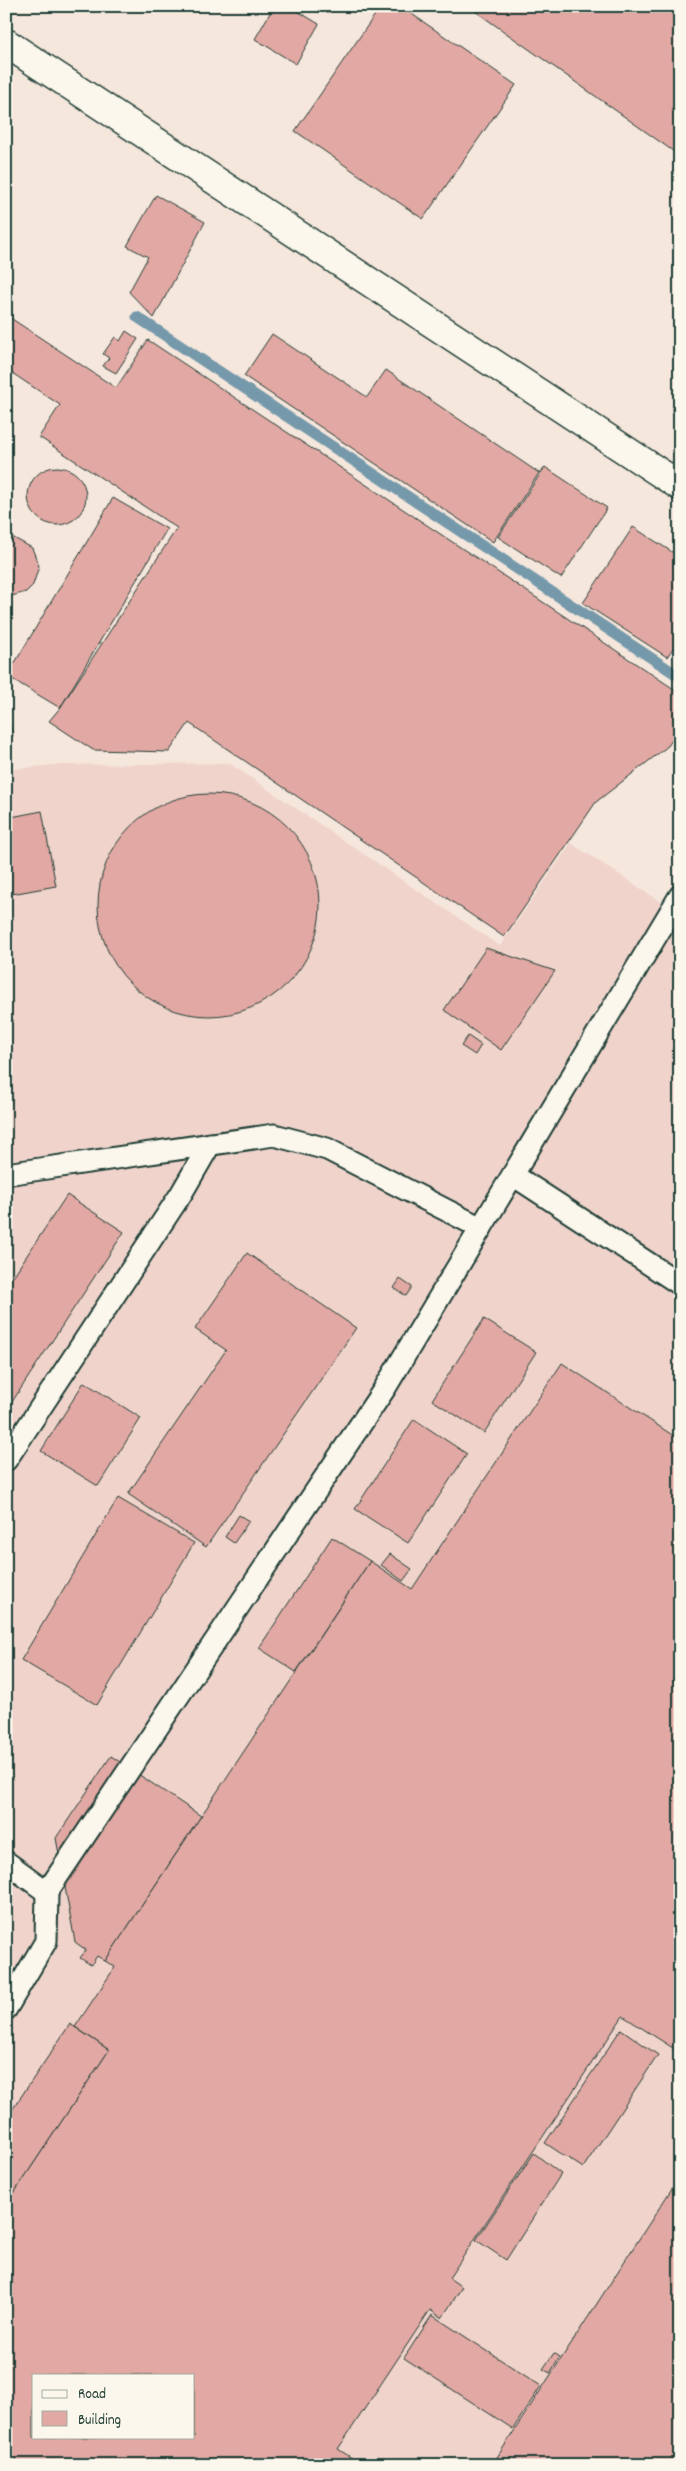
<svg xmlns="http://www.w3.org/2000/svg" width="686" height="2471" viewBox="0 0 686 2471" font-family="Dekko,sans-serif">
<rect width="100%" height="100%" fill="#f6e7dd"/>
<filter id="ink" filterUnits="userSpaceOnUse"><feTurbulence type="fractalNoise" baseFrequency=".02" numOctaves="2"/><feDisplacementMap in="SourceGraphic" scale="10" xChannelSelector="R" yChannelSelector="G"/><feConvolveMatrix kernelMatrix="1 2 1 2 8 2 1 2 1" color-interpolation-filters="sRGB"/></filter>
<g filter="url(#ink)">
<path fill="#f0d4cc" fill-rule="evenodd" d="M 229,763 L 500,946 L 571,843 L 680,914 L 680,2465 L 6,2465 L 6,770 L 52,765 ZM 34,2375 L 194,2375 L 194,2437 L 34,2437 Z"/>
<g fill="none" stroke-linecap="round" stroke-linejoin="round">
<path stroke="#7499aa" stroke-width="11" d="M 137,317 L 680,677"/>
</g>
<g fill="#e2a8a3" stroke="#1f3d34" fill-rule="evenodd">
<path d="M 274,6 L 289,6 L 319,24 L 296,64 L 255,39 Z"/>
<path d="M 381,6 L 400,6 L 516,85 L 423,219 L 295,131 Z"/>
<path d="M 468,6 L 680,6 L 680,156 Z"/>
<path d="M 156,195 L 205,222 L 154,318 L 129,292 L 148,257 L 127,246 Z"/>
<path d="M 6,315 L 116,388 L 148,340 L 680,693 L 680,728 L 668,746 L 596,802 L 504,937 L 189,723 L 169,752 L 93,750 L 49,721 L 60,708 L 177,528 L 39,437 L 60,405 L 6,369 Z"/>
<path d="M 126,331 L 138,339 L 116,373 L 103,366 L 109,358 L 103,354 L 115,337 L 120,341 Z"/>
<path d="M 272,334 L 367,397 L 386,370 L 539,473 L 493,542 L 244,376 Z"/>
<circle cx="57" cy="496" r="29"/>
<path d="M 545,467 L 607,508 L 561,578 L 498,537 Z"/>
<path d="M 113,498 L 167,529 L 60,708 L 7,676 Z"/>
<path d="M 633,527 L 680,557 L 680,638 L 667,657 L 583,603 Z"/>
<path d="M 6,538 L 14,538 L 32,548 L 39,566 L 33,585 L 26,592 L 8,597 L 6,597 Z"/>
<path d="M 6,704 L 13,736 L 6,738 Z"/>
<circle cx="209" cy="905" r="111"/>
<path d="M 42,811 L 56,886 L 6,895 L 6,818 Z"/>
<path d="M 486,948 L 555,971 L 501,1050 L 444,1010 Z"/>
<path d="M 468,1036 L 481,1045 L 475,1055 L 461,1046 Z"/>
<path d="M 67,1195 L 124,1232 L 6,1411 L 6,1287 Z"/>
<path d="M 247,1253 L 356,1328 L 206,1547 L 128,1494 L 226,1350 L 195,1329 Z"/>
<path d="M 400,1279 L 412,1287 L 406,1296 L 394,1288 Z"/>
<path d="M 484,1319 L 536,1352 L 484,1433 L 432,1400 Z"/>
<path d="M 562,1363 L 680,1440 L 680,2044 L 676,2050 L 623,2016 L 449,2278 L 462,2287 L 442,2318 L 430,2310 L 338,2449 L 355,2460 L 351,2465 L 6,2465 L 6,2205 L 109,2050 L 75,2027 L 115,1967 L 105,1961 L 370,1561 L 412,1589 ZM 34,2375 L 194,2375 L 194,2437 L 34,2437 Z"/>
<path d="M 84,1382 L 141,1418 L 98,1486 L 41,1451 Z"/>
<path d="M 414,1419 L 467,1454 L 408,1543 L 355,1509 Z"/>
<path d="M 118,1498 L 194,1543 L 97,1705 L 21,1660 Z"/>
<path d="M 239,1515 L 249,1521 L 234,1543 L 225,1537 Z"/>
<path d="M 332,1537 L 370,1561 L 296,1672 L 259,1648 Z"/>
<path d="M 390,1554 L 412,1569 L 403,1581 L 381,1565 Z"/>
<path d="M 111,1756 L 201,1816 L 105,1961 L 97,1956 L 91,1965 L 80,1958 L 86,1950 L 75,1942 L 56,1838 Z"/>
<path d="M 70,2024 L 109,2050 L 6,2205 L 6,2119 Z"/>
<path d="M 621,2029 L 658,2055 L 583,2168 L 545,2143 Z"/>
<path d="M 534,2153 L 561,2174 L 506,2260 L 476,2240 Z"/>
<path d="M 680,2176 L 680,2465 L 492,2465 Z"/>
<path d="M 432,2315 L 541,2386 L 513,2429 L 404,2358 Z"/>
<path d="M 554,2353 L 560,2357 L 550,2373 L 543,2369 Z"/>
</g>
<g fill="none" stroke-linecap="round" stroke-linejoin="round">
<g stroke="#1f3d34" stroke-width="25">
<g id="lane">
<path d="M 6,1174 L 274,1135 L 327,1149 L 481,1228"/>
<path d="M 513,1175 L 680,1284"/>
<path d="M 6,1460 L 181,1194 L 210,1144"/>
<path d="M 6,1862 L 47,1892"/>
<path d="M 6,2009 L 46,1941 L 47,1892 L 385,1388 L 680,896"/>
</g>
</g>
<g stroke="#1f3d34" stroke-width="31">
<path id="secondary" d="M 6,43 L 680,486"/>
</g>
<use href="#lane" stroke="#fbf7ec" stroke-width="21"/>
<use href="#secondary" stroke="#fbf7ec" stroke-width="28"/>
</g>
</g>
<rect width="686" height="2471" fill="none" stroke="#fbf7ec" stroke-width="25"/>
<rect x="12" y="12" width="661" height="2446" fill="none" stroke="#1f3d34" stroke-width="2" filter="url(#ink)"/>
<rect x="32" y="2374" width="162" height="65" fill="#fbf7ec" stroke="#a3ada2"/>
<rect x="42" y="2390" width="25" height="8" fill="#fbf7ec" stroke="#a3ada2"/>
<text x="78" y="2398" font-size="15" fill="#1f3d34">Road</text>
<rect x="42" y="2411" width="25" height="15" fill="#e2a8a3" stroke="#a3ada2"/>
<text x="78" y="2424" font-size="15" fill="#1f3d34">Building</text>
</svg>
